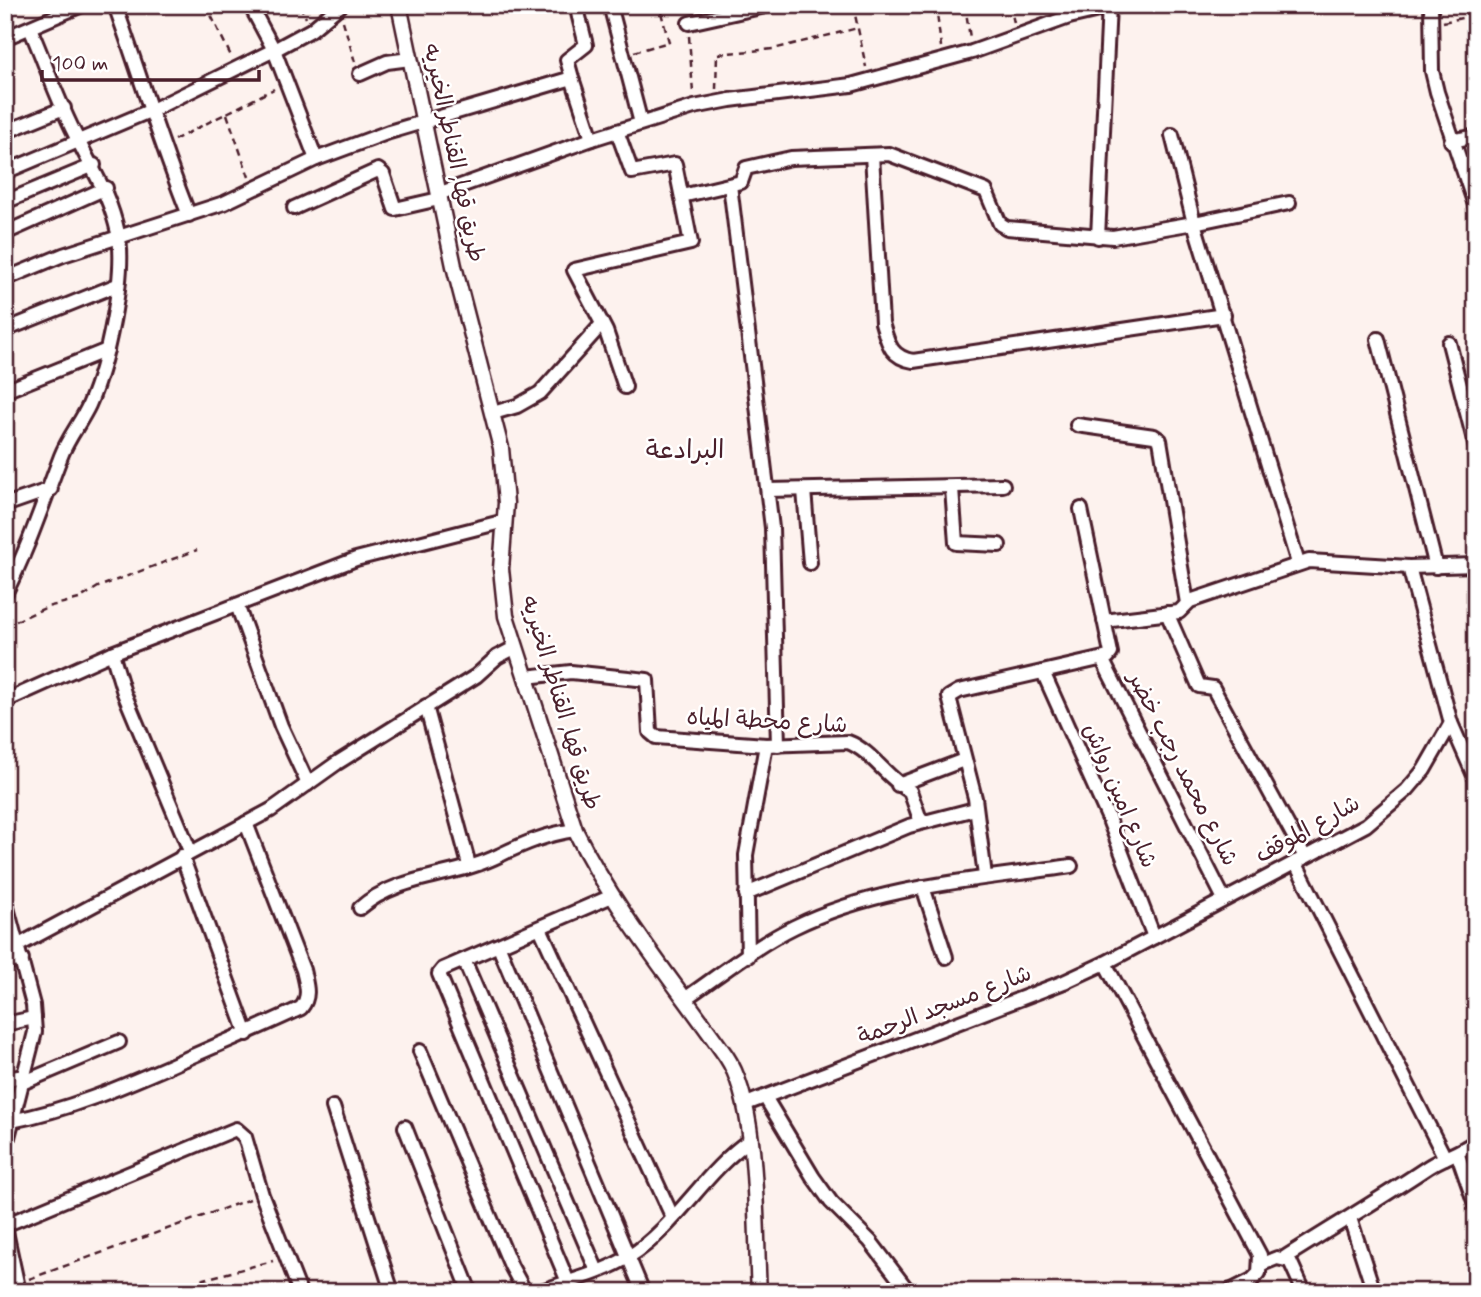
<svg xmlns="http://www.w3.org/2000/svg" width="1481" height="1297" viewBox="0 0 1481 1297" font-family="Mynerve,'Playpen Sans Arabic',sans-serif">
<rect width="100%" height="100%" fill="#fdf2ee"/>
<filter id="ink" filterUnits="userSpaceOnUse"><feTurbulence type="fractalNoise" baseFrequency=".0143" numOctaves="2"/><feDisplacementMap in="SourceGraphic" scale="14" xChannelSelector="R" yChannelSelector="G"/><feConvolveMatrix kernelMatrix="1 2 1 2 8 2 1 2 1" color-interpolation-filters="sRGB"/></filter>
<g filter="url(#ink)">
<g fill="none" stroke-linecap="round" stroke-linejoin="round">
<g stroke="#4a1f2b" stroke-width="18">
<g id="minor">
<path d="M 115,5 C 140,75 161,146 189,215"/>
<path d="M 250,5 L 274,50 L 316,159"/>
<path d="M 610,5 L 641,123"/>
<path d="M 1431,5 L 1432,71 L 1437,92 L 1476,208"/>
<path d="M 689,23 L 770,5"/>
<path d="M 5,38 L 82,5"/>
<path d="M 360,74 L 387,62 L 410,59"/>
<path d="M 572,78 L 567,60 L 586,45 L 576,5"/>
<path d="M 617,131 L 632,172 L 675,164 L 691,243 L 574,270 L 606,331 L 625,387"/>
<path d="M 5,132 L 64,108"/>
<path d="M 1172,135 L 1194,223 L 1289,203"/>
<path d="M 1451,141 L 1476,136"/>
<path d="M 872,155 L 882,323 C 888,343 890,357 913,361 L 1224,315"/>
<path d="M 1461,165 L 1476,162"/>
<path d="M 5,172 L 152,110 L 274,50 L 311,30 L 341,5"/>
<path d="M 730,185 L 772,528 L 778,745"/>
<path d="M 438,194 L 592,139 L 694,107 L 730,100 L 851,85 L 972,52 L 1069,17 L 1120,5"/>
<path d="M 682,196 L 741,182 L 746,168 L 791,158 L 889,154 L 986,191 L 1000,224 L 1007,228 L 1113,237 L 1194,223 L 1298,563"/>
<path d="M 5,202 L 94,165"/>
<path d="M 294,208 L 378,170 L 383,174 L 395,209 L 439,199"/>
<path d="M 5,233 L 106,188"/>
<path d="M 1098,237 L 1109,5"/>
<path d="M 5,279 L 63,255 L 224,203 L 316,159 L 389,132 L 572,78 L 592,139"/>
<path d="M 5,330 L 117,285"/>
<path d="M 1378,339 L 1436,567"/>
<path d="M 1449,343 L 1476,448"/>
<path d="M 5,391 L 107,350"/>
<path d="M 493,413 L 517,406 L 540,393 L 602,324"/>
<path d="M 1077,425 L 1154,436 L 1160,440 L 1187,603"/>
<path d="M 952,488 L 956,543 L 999,545"/>
<path d="M 768,490 L 1003,485"/>
<path d="M 804,490 L 810,563"/>
<path d="M 5,505 L 51,489"/>
<path d="M 1409,567 L 1451,723 L 1476,780"/>
<path d="M 5,594 C 28,549 43,503 61,456 C 68,438 81,422 89,405 C 106,367 127,273 118,233 C 109,193 95,175 78,140 C 59,105 46,65 30,28"/>
<path d="M 237,605 L 281,726 L 308,784"/>
<path d="M 1167,613 L 1199,686 L 1213,688 L 1305,857"/>
<path d="M 1104,621 L 1179,612 L 1190,601 L 1309,561 L 1409,567 L 1476,565"/>
<path d="M 112,653 L 124,693 L 190,851"/>
<path d="M 1102,659 L 1224,899"/>
<path d="M 1043,672 L 1108,817 L 1154,937"/>
<path d="M 526,677 L 571,672 L 647,680 L 650,732 L 656,737 L 766,745 L 848,742 C 872,751 887,779 910,791 L 921,822"/>
<path d="M 5,701 L 112,653 L 356,559 L 505,521"/>
<path d="M 426,706 L 469,865"/>
<path d="M 898,785 L 964,760"/>
<path d="M 182,856 L 247,1034"/>
<path d="M 1295,862 L 1445,1158"/>
<path d="M 985,876 L 975,798 L 949,697 L 959,691 L 1108,657 L 1111,653 L 1081,509"/>
<path d="M 923,887 L 946,957"/>
<path d="M 746,894 L 909,826 L 975,809"/>
<path d="M 5,900 L 33,1005 L 35,1032 L 5,1149"/>
<path d="M 360,908 C 399,874 455,878 500,855 C 525,843 547,834 575,830"/>
<path d="M 540,928 L 672,1216"/>
<path d="M 19,945 L 271,810 L 337,763 L 476,676 L 497,657 L 516,647"/>
<path d="M 499,947 L 643,1292"/>
<path d="M 748,956 L 746,855 L 766,745"/>
<path d="M 465,962 L 597,1271"/>
<path d="M 5,963 L 22,959"/>
<path d="M 1105,963 L 1260,1255 L 1259,1273 L 1252,1280 L 1228,1292"/>
<path d="M 686,998 C 721,974 755,946 794,927 C 880,885 978,880 1071,866"/>
<path d="M 5,1024 L 34,1018"/>
<path d="M 420,1051 L 511,1266 L 525,1292"/>
<path d="M 5,1079 L 25,1076"/>
<path d="M 22,1083 L 119,1042"/>
<path d="M 765,1097 L 813,1177 L 831,1202 L 870,1241 L 909,1292"/>
<path d="M 746,1104 L 1064,982 L 1105,963 L 1366,825 L 1407,790 L 1424,770 L 1451,723"/>
<path d="M 333,1107 L 392,1292"/>
<path d="M 11,1121 C 74,1109 130,1083 188,1058 C 226,1041 263,1026 301,1008 C 311,996 306,984 303,970 L 246,823"/>
<path d="M 405,1127 L 470,1292"/>
<path d="M 1458,1155 L 1476,1207"/>
<path d="M 1350,1218 L 1374,1292"/>
<path d="M 5,1225 L 236,1129 L 245,1137 L 262,1195 L 300,1292"/>
<path d="M 5,1227 L 19,1292"/>
<path d="M 1284,1258 C 1333,1227 1380,1199 1428,1167 C 1445,1156 1459,1154 1476,1141"/>
<path d="M 1262,1264 L 1277,1258 L 1290,1261 L 1304,1292"/>
<path d="M 568,1282 L 439,974 L 443,969 L 612,896"/>
<path d="M 539,1292 C 569,1281 603,1273 630,1256 C 676,1227 704,1172 750,1140"/>
</g>
</g>
<g stroke="#4a1f2b" stroke-width="19">
<path id="tertiary" d="M 399,5 L 454,266 L 501,448 L 506,503 L 501,569 L 506,616 L 575,830 C 615,911 674,982 726,1056 C 760,1106 755,1228 759,1292"/>
</g>
<g stroke="#4a1f2b" stroke-width="2.5" stroke-dasharray="7 5" stroke-linecap="butt">
<path d="M 206,5 L 231,56"/>
<path d="M 300,5 L 306,18"/>
<path d="M 853,5 L 866,67"/>
<path d="M 936,5 L 941,47"/>
<path d="M 965,5 L 970,38"/>
<path d="M 1010,5 L 1014,23"/>
<path d="M 343,21 L 355,62"/>
<path d="M 1443,22 L 1476,15"/>
<path d="M 689,36 L 693,93"/>
<path d="M 634,52 L 669,42 L 659,5"/>
<path d="M 716,89 L 717,54 L 773,49 L 858,28"/>
<path d="M 227,114 L 249,177"/>
<path d="M 174,140 L 274,89"/>
<path d="M 5,626 L 47,607 L 79,599 L 98,587 L 197,550"/>
<path d="M 29,1279 L 250,1199"/>
<path d="M 155,1292 L 273,1261"/>
</g>
<use href="#minor" stroke="#fff" stroke-width="12"/>
<use href="#tertiary" stroke="#fff" stroke-width="14"/>
</g>
</g>
<g text-anchor="middle" dominant-baseline="central" stroke-width="5" stroke-linejoin="round" paint-order="stroke">
<g font-size="23" fill="#4a1f2b" stroke="#fff">
<text transform="translate(453 153) rotate(78)">طريق قها, القناطر الخيريه</text>
<text transform="translate(560 703) rotate(73)">طريق قها, القناطر الخيريه</text>
<text transform="translate(767 722) rotate(3)">شارع محطة المياه</text>
<text transform="translate(1182 769) rotate(63)">شارع محمد رجب خضر</text>
<text transform="translate(1119 796) rotate(67)">شارع امين رواش</text>
<text transform="translate(1308 830) rotate(-29)">شارع الموقف</text>
<text transform="translate(945 1006) rotate(-21)">شارع مسجد الرحمة</text>
</g>
<g font-size="26" fill="#4a1f2b" stroke="#fff">
<text x="685" y="451">البرادعة</text>
</g>
</g>
<rect width="1481" height="1297" fill="none" stroke="#fff" stroke-width="28"/>
<rect x="14" y="14" width="1453" height="1269" fill="none" stroke="#4a1f2b" stroke-width="2.5" filter="url(#ink)"/>
<path d="M42 70v10h217v-10" fill="none" stroke="#4a1f2b" stroke-width="3.5"/>
<text x="52" y="70" font-size="21" fill="#4a1f2b" stroke="#ffffff" stroke-width="5" paint-order="stroke">100 m</text>
</svg>
